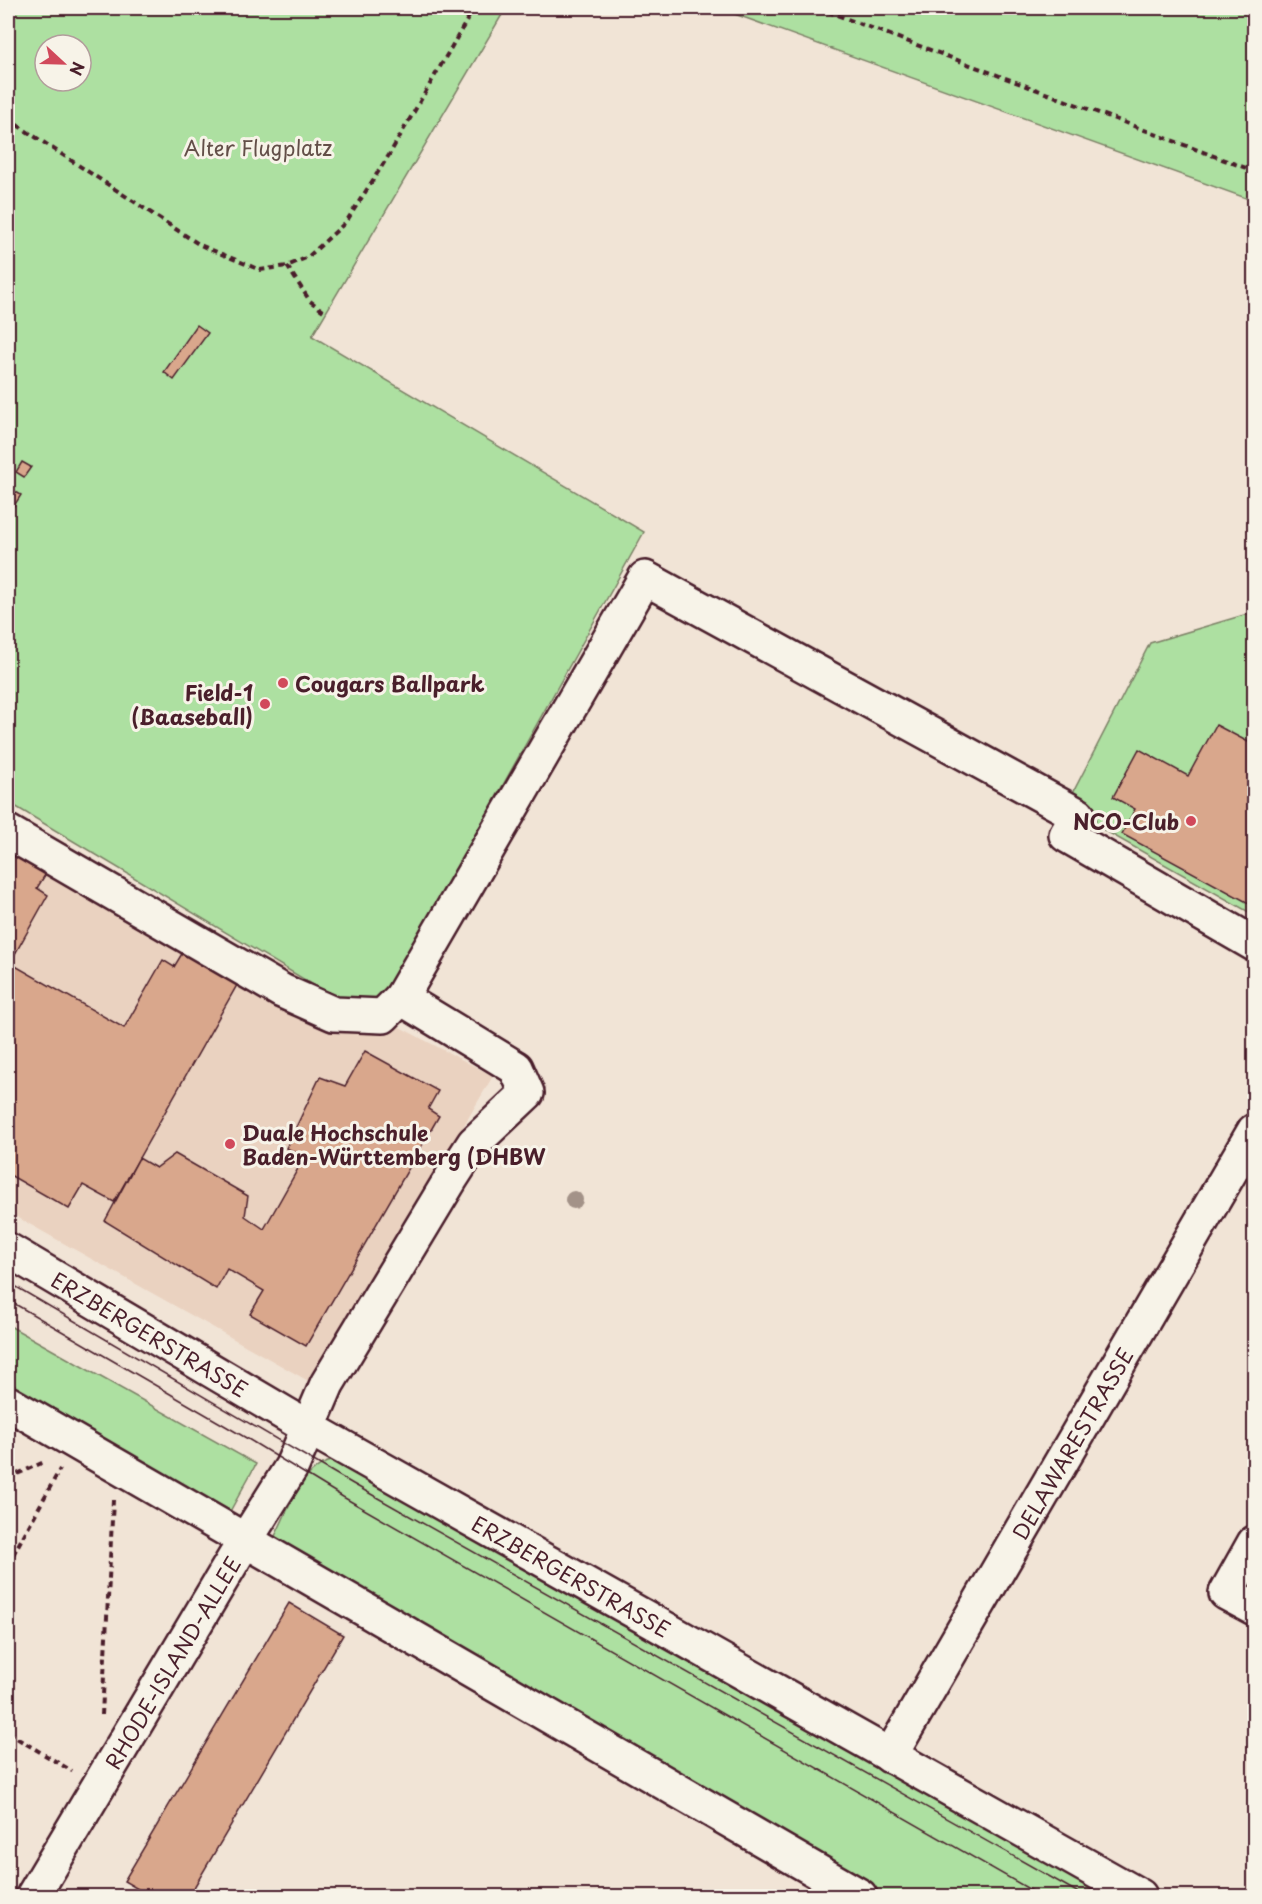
<svg xmlns="http://www.w3.org/2000/svg" width="1262" height="1904" viewBox="0 0 1262 1904" font-family="'Playpen Sans',sans-serif">
<rect width="100%" height="100%" fill="#f1e4d6"/>
<filter id="ink" filterUnits="userSpaceOnUse"><feTurbulence type="fractalNoise" baseFrequency=".0167" numOctaves="2"/><feDisplacementMap in="SourceGraphic" scale="12" xChannelSelector="R" yChannelSelector="G"/><feConvolveMatrix kernelMatrix="1 2 1 2 8 2 1 2 1" color-interpolation-filters="sRGB"/></filter>
<g filter="url(#ink)">
<path fill="#ead2c0" d="M 8,817 L 189,924 L 306,978 L 493,1076 L 312,1383 L 8,1212 Z"/>
<g fill="#ade0a1" stroke="#7c8066" stroke-width="1.5" fill-rule="evenodd">
<path d="M 8,8 L 506,8 L 312,336 L 644,532 L 372,1020 L 8,802 ZM 45,45 L 81,45 L 81,81 L 45,81 Z"/>
<path d="M 718,8 L 1254,8 L 1254,201 Z"/>
<path d="M 1254,612 L 1254,915 L 1065,808 L 1150,643 Z"/>
<path d="M 8,1325 L 256,1464 L 228,1515 L 8,1394 Z"/>
<path d="M 335,1460 L 1120,1896 L 879,1896 L 280,1547 L 275,1536 C 289,1509 302,1465 335,1460 Z"/>
</g>
<g fill="#d9a78c" stroke="#4a1f2b" stroke-width="1.5">
<path d="M 197,325 L 208,333 L 174,380 L 164,372 Z"/>
<path d="M 22,462 L 31,467 L 24,477 L 16,472 Z"/>
<path d="M 11,489 L 21,495 L 8,515 L 8,495 Z"/>
<path d="M 1216,725 L 1254,745 L 1254,906 L 1122,834 L 1135,809 L 1113,797 L 1139,749 L 1188,776 Z"/>
<path d="M 8,843 L 50,867 L 37,888 L 48,895 L 10,963 L 124,1028 L 163,960 L 174,967 L 186,947 L 241,978 L 114,1202 L 83,1185 L 69,1209 L 8,1174 Z"/>
<path d="M 365,1051 L 438,1091 L 428,1109 L 439,1116 L 306,1346 L 250,1314 L 264,1291 L 227,1269 L 216,1289 L 105,1221 L 139,1158 L 156,1168 L 175,1154 L 248,1196 L 245,1216 L 264,1229 L 305,1156 L 286,1148 L 320,1077 L 345,1086 Z"/>
<path d="M 289,1603 L 343,1635 L 189,1896 L 150,1896 L 124,1881 Z"/>
</g>
<g fill="none" stroke-linecap="round" stroke-linejoin="round">
<g stroke="#4a1f2b" stroke-width="38">
<g id="minor">
<path d="M 8,832 L 282,991 L 334,1014 L 383,1016 L 401,998"/>
<path id="s1" d="M 8,1250 L 309,1428 L 1140,1896"/>
<path d="M 8,1403 L 860,1896"/>
<path d="M 1254,1543 L 1226,1593 L 1254,1608"/>
<path id="s2" d="M 890,1756 L 1254,1131"/>
<path id="s3" d="M 33,1896 L 235,1557 L 292,1466 L 327,1384 L 452,1177 L 474,1143 L 527,1093 L 516,1068 L 401,998 L 645,578 L 1078,815 L 1066,835 L 1254,944"/>
</g>
</g>
<g stroke="#4a1f2b" stroke-width="4" stroke-dasharray="6 4.5" stroke-linecap="butt">
<path d="M 818,8 L 1254,171"/>
<path d="M 8,119 L 200,245 L 260,270 L 287,266 L 308,257 L 346,222 L 389,155 L 474,8"/>
<path d="M 287,266 L 310,301 L 326,313"/>
<path d="M 8,1478 L 44,1462"/>
<path d="M 8,1564 L 60,1469"/>
<path d="M 8,1640 L 12,1643 L 8,1651"/>
<path d="M 102,1715 L 113,1500"/>
<path d="M 8,1733 L 72,1771"/>
</g>
<use href="#minor" stroke="#f7f3e8" stroke-width="33"/>
<g stroke="#4a1f2b" stroke-width="1.5">
<path d="M 8,1282 L 353,1484 L 1084,1896"/>
<path d="M 8,1300 L 248,1439 L 343,1497 L 1041,1896"/>
</g>
</g>
<circle fill="#a39288" cx="574" cy="1200" r="9"/>
</g>
<g fill="#d1495b" stroke="#f7f3e8" stroke-width="2">
<circle cx="283" cy="683" r="6"/>
<circle cx="265" cy="704" r="6"/>
<circle cx="1191" cy="821" r="6"/>
<circle cx="230" cy="1144" r="6"/>
</g>
<g text-anchor="middle" dominant-baseline="central" stroke-width="6" stroke-linejoin="round" paint-order="stroke">
<g font-size="21" fill="#634f48" stroke="#f7f3e8">
<text x="258" y="147">Alter Flugplatz</text>
</g>
<g font-size="21" font-weight="bold" fill="#4a1f2b" stroke="#f7f3e8" text-anchor="start">
<text x="295" y="683">Cougars Ballpark</text>
<text x="253" y="692" text-anchor="end">Field-1<tspan x="253" dy="24">(Baaseball)</tspan></text>
<text x="1179" y="821" text-anchor="end">NCO-Club</text>
<text x="242" y="1132">Duale Hochschule<tspan x="242" dy="24">Baden-Württemberg (DHBW</tspan></text>
</g>
<g font-size="21" fill="#4a1f2b" stroke="#f7f3e8">
<text stroke="none"><textPath href="#s1" startOffset="165">ERZBERGERSTRASSE</textPath></text>
<text stroke="none"><textPath href="#s2" startOffset="362">DELAWARESTRASSE</textPath></text>
<text stroke="none"><textPath href="#s1" startOffset="651">ERZBERGERSTRASSE</textPath></text>
<text stroke="none"><textPath href="#s3" startOffset="272">RHODE-ISLAND-ALLEE</textPath></text>
</g>
</g>
<rect width="1262" height="1904" fill="none" stroke="#f7f3e8" stroke-width="30"/>
<rect x="15" y="15" width="1232" height="1874" fill="none" stroke="#4a1f2b" stroke-width="2" filter="url(#ink)"/>
<g transform="translate(63 63) rotate(112)"><circle r="28" fill="#f7f3e8" stroke="#b29e9c" stroke-width="1.5"/>
<path d="M0-4.5L10 22L0 15L-10 22Z" fill="#d1495b"/>
<text y="-9" font-size="16" font-weight="bold" text-anchor="middle" fill="#4a1f2b">N</text>
</g>
</svg>
